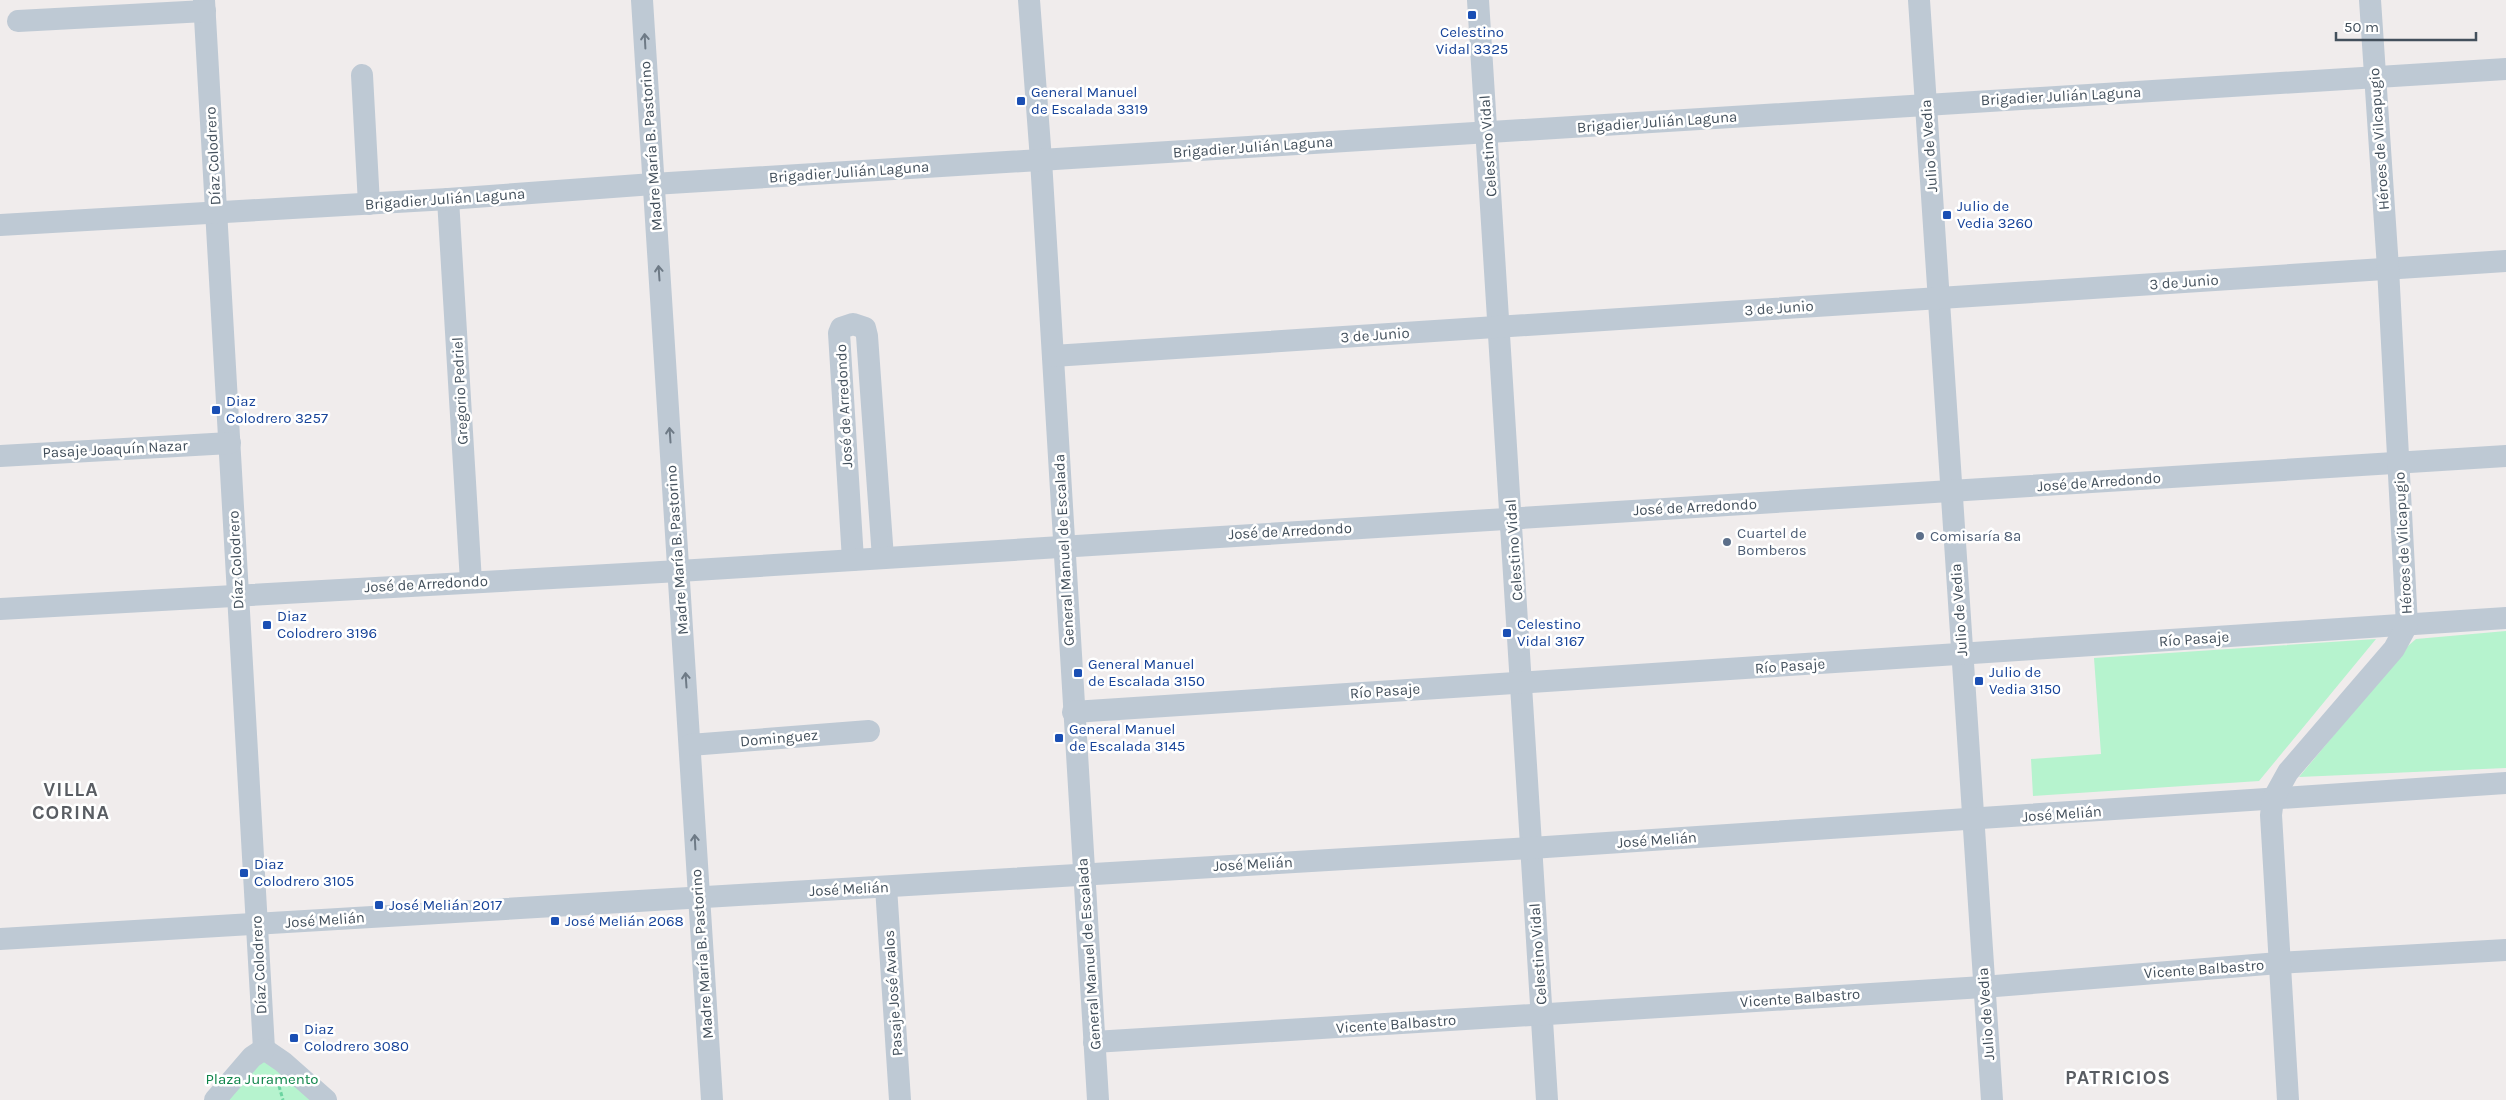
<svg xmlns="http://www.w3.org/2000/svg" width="2506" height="1100" viewBox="0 0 2506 1100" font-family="Karla,sans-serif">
<rect width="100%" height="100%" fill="#f0ecec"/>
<g fill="#b6f3ce">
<path d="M 2506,631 L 2506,768 L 2299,777 L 2408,646 L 2416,639 Z"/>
<path d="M 2376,639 L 2259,781 L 2033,796 L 2031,759 L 2101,754 L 2094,658 Z"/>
<path d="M 264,1049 L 321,1100 L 215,1100 Z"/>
</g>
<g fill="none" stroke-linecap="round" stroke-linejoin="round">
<path stroke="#6bd4a0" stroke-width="3" stroke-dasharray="4 2.5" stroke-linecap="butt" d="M 279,1086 L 283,1100"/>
<g stroke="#bec9d4" stroke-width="22">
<path d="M 204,0 L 264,1049"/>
<path d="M 642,0 L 712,1100"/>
<path d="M 1029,0 L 1041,160 L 1098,1100"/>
<path d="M 1478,0 L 1547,1100"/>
<path d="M 1919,0 L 1992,1100"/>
<path d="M 18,21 L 205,11"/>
<path d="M 362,75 L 369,204"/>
<path d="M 448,199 L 471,582"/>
<path d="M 0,225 L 448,199 L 653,184 L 2506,69"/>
<path d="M 1053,356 L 2506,261"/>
<path d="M 0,456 L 230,443"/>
<path d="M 853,560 L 839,333 L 841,328 L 853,324 L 865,328 L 867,336 L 883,558"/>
<path d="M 0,609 L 679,571 L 2506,456"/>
<path d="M 1073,712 L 2506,618"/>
<path d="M 690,745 L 869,731"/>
<path d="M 886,887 L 900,1100"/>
<path d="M 0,939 L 1531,848 L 2506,783"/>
<path d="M 1094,1042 L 1983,987 L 2279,963 L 2506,950"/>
<path d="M 264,1049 L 283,1062 L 326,1100"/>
<path d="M 215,1100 L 252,1057 L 264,1049"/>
<path d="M 2288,1100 L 2271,815 L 2273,799 L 2288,772 L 2394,649 L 2407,625 L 2388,268 L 2370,0"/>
</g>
</g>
<defs><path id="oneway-shaft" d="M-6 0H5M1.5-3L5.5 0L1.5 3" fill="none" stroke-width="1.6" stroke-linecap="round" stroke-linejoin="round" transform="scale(1.25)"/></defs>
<g stroke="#6e7a86">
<use href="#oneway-shaft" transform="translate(645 41) rotate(-93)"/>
<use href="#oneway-shaft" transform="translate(659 273) rotate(-94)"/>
<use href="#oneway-shaft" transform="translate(670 435) rotate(-94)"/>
<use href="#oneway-shaft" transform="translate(686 680) rotate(-94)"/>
<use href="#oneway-shaft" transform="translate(695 842) rotate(-93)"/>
</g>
<g fill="#1a4fb4" stroke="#fff" stroke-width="2">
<rect x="1467" y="10" width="10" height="10" rx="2.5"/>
<rect x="1016" y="96" width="10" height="10" rx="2.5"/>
<rect x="1942" y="210" width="10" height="10" rx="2.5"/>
<rect x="211" y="405" width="10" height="10" rx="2.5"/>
<rect x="262" y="620" width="10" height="10" rx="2.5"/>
<rect x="1502" y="628" width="10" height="10" rx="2.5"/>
<rect x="1073" y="668" width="10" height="10" rx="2.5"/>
<rect x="1974" y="676" width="10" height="10" rx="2.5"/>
<rect x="1054" y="733" width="10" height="10" rx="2.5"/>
<rect x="239" y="868" width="10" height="10" rx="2.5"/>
<rect x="374" y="900" width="10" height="10" rx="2.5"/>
<rect x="550" y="916" width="10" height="10" rx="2.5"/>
<rect x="289" y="1033" width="10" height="10" rx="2.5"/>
</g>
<g fill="#5c6f8a" stroke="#fff" stroke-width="2">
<circle cx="1920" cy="536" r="5"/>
<circle cx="1727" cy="542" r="5"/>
</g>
<g text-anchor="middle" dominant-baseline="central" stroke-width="5" stroke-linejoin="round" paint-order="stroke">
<g font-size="15" fill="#164399" stroke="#fff" text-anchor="start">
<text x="1472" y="32" text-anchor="middle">Celestino<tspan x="1472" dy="17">Vidal 3325</tspan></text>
<text x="1031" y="92">General Manuel<tspan x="1031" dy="17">de Escalada 3319</tspan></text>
<text x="1957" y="206">Julio de<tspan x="1957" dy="17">Vedia 3260</tspan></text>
<text x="226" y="401">Diaz<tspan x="226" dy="17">Colodrero 3257</tspan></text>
<text x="277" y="616">Diaz<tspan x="277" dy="17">Colodrero 3196</tspan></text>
<text x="1517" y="624">Celestino<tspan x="1517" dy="17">Vidal 3167</tspan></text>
<text x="1088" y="664">General Manuel<tspan x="1088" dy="17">de Escalada 3150</tspan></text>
<text x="1989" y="672">Julio de<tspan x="1989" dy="17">Vedia 3150</tspan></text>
<text x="1069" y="729">General Manuel<tspan x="1069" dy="17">de Escalada 3145</tspan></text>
<text x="254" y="864">Diaz<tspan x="254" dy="17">Colodrero 3105</tspan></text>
<text x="389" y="905">José Melián 2017</text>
<text x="565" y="921">José Melián 2068</text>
<text x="304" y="1029">Diaz<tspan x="304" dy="17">Colodrero 3080</tspan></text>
</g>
<g font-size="15" fill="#43505c" stroke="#fff">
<text transform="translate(2061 96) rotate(-3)">Brigadier Julián Laguna</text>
<text transform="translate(1657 122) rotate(-4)">Brigadier Julián Laguna</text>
<text transform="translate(2379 139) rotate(-94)">Héroes de Vilcapugio</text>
<text transform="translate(651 146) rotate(-94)">Madre María B. Pastorino</text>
<text transform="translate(1488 146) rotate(-94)">Celestino Vidal</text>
<text transform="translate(1929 146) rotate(-94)">Julio de Vedia</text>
<text transform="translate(1253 147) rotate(-4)">Brigadier Julián Laguna</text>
<text transform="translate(213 156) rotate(-93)">Díaz Colodrero</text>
<text transform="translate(849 172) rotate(-4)">Brigadier Julián Laguna</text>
<text transform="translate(445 199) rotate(-4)">Brigadier Julián Laguna</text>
<text transform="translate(2184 282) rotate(-4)">3 de Junio</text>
<text transform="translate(1779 308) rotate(-4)">3 de Junio</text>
<text transform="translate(1375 335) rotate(-4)">3 de Junio</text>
<text transform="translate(460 391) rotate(-93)">Gregorio Pedriel</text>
<text transform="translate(844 406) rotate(-93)">José de Arredondo</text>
<text transform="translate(115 449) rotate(-3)">Pasaje Joaquín Nazar</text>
<text transform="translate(2099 482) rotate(-4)">José de Arredondo</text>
<text transform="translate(1695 507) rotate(-3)">José de Arredondo</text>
<text transform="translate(1290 531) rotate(-3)">José de Arredondo</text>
<text transform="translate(2403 543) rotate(-93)">Héroes de Vilcapugio</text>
<text transform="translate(677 550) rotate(-94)">Madre María B. Pastorino</text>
<text transform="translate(1064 550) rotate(-93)">General Manuel de Escalada</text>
<text transform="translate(1514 550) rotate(-94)">Celestino Vidal</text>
<text transform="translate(236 560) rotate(-93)">Díaz Colodrero</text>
<text transform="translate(426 584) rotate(-3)">José de Arredondo</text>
<text transform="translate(1959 610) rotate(-94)">Julio de Vedia</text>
<text transform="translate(2194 639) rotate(-4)">Río Pasaje</text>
<text transform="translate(1790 666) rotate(-4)">Río Pasaje</text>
<text transform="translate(1385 691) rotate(-4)">Río Pasaje</text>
<text transform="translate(779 738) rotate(-5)">Dominguez</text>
<text transform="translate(2062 814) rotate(-4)">José Melián</text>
<text transform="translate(1657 840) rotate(-4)">José Melián</text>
<text transform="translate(1253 864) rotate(-3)">José Melián</text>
<text transform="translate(849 889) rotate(-3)">José Melián</text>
<text transform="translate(325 920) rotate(-4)">José Melián</text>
<text transform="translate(702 954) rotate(-94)">Madre María B. Pastorino</text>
<text transform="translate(1089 954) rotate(-94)">General Manuel de Escalada</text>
<text transform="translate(1538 954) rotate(-94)">Celestino Vidal</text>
<text transform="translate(259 965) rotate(-93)">Díaz Colodrero</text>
<text transform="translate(2204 969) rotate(-4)">Vicente Balbastro</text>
<text transform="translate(893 993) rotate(-94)">Pasaje José Avalos</text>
<text transform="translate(1800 998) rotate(-4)">Vicente Balbastro</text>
<text transform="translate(1986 1014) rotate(-94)">Julio de Vedia</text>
<text transform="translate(1396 1024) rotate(-4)">Vicente Balbastro</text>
</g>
<g font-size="15" fill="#4e5e75" stroke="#fff" text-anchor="start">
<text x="1737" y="533">Cuartel de<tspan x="1737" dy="17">Bomberos</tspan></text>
<text x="1930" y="536">Comisaría 8ª</text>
</g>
<g font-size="15" fill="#0e8449" stroke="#fff">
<text x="262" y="1079">Plaza Juramento</text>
</g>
<g font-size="20" font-weight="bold" letter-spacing="1" fill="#595d63" stroke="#fff">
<text x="71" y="789">VILLA<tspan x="71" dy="23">CORINA</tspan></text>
<text x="2118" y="1077">PATRICIOS</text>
</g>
</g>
<path d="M2336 32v8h140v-8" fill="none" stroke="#43505c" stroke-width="2.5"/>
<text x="2344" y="32" font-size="15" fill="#43505c" stroke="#ffffff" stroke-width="4" paint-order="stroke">50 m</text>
</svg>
